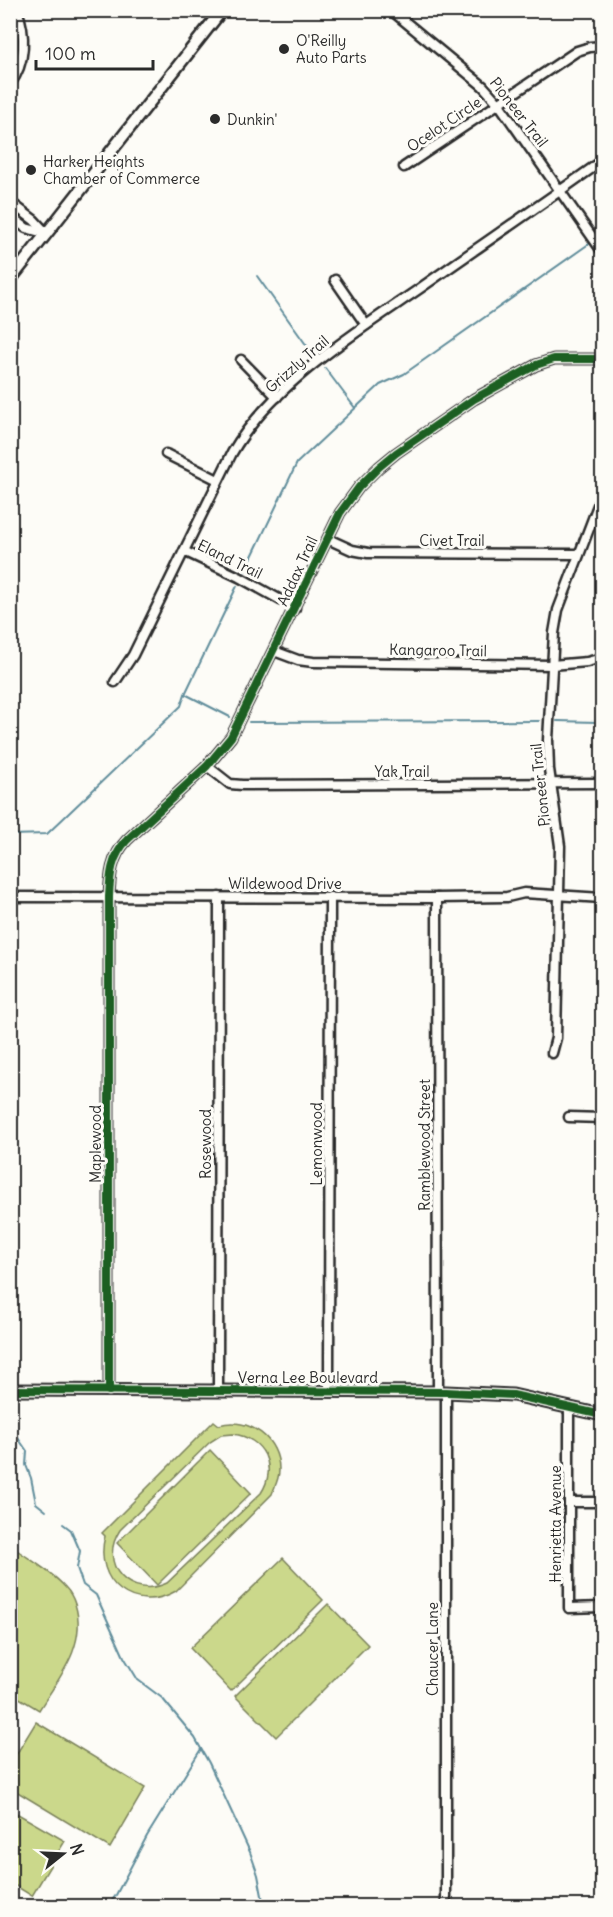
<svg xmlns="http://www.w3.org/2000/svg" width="613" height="1917" viewBox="0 0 613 1917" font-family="Delius,sans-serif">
<rect width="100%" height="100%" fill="#fdfcf7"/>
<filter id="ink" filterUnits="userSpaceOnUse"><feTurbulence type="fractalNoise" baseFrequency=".0167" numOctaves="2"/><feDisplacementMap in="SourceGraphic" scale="12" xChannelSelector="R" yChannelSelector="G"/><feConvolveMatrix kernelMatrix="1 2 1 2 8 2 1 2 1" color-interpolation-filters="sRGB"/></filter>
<g filter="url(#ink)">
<g fill="#cbd88b" stroke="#7b825b" stroke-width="1.5" fill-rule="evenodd">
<path d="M 214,1421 L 219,1425 C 249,1416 280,1439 279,1471 C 279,1479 275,1486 272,1494 L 176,1591 C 134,1615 93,1582 105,1536 L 102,1533 ZM 233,1434 C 264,1438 278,1467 261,1493 L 167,1583 C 130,1600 97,1565 120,1530 L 210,1442 L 221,1435 Z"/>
<path d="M 210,1450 L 251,1493 L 157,1585 L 117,1543 Z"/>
<path d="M 11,1546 C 29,1559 51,1571 66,1588 C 70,1592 73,1598 75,1604 C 88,1644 59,1678 39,1710 L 11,1693 Z"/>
<path d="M 283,1558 L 323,1600 L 231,1691 L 190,1648 Z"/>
<path d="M 328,1604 L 368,1645 L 276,1737 L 235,1696 Z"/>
<path d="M 36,1722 L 145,1788 L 110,1848 L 11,1788 L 11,1763 Z"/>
<path d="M 11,1810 L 65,1841 L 32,1896 L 11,1883 Z"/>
</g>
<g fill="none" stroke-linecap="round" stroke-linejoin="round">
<g stroke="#618d9b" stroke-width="2">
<path d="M 257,276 L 312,353"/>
<path d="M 325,368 L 355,408"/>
<path d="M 245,571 L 297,463 L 380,385 L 404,374 L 593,241"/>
<path d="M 185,694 L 230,717"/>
<path d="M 557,721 L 597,722 L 602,720"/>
<path d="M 249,722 L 539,721"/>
<path d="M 10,835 L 47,834 L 181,706 L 185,694 L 237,586"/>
<path d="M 10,1432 L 18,1438 L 27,1451 L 26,1465 L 31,1478 L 36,1503 L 46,1511"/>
<path d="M 63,1524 L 71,1530 L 80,1551 L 77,1568 L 83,1585 L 96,1595 L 124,1657 L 138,1680 L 162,1698 L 195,1738 L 209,1763 L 250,1852 L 258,1875 L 264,1906"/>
<path d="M 108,1906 L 116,1895 L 147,1836 L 201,1749"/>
</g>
<g stroke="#2b2b2b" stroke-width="13">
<g id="street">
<path d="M 391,10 L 483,86 L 499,104 L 602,251"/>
<path d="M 10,84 C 26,63 26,34 17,10"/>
<path d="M 404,167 L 577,51 L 590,47 L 602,46"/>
<path d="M 10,202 L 34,220 L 47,234"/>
<path d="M 10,216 L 26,228 L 47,234"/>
<path d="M 335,280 L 366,325"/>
<path d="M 241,360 L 277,397"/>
<path d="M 166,454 L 218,480"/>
<path d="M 328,539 L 352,550 L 368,553 L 579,554"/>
<path d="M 184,551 L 239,577 L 295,608"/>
<path d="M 274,651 L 298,660 L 313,662 L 552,665 L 587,662 L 602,658"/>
<path d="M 115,682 L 133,655 L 232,453 C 271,385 355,333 419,289 C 480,246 542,204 602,161"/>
<path d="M 207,766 L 230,784 L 242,785 L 602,783"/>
<path d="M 10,897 L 437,898 L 507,897 L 524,893 L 602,898"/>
<path d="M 437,898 L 438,1391"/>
<path d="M 552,1053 L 556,1038 L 560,846 L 549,769 L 548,740 L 554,633 L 558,610 L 600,500 L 602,488"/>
<path d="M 569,1117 L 602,1118"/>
<path d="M 329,1390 L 330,897"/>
<path d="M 109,1391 L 109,897 C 110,875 111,857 127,840 L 207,766 L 231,737 L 340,513 L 359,487 L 379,467 L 396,453 L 474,399 L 536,365 L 554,359 L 602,359"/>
<path d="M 218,1391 L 219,897"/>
<path d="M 569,1407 L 569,1608 L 602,1607"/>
<path d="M 569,1502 L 602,1502"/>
<path d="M 446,1906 L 446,1392"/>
</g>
</g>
<g stroke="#2b2b2b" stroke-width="15">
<g id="secondary">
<path d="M 10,280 L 222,10"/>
<path d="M 10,1390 L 446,1392 L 513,1395 L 602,1415"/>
</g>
</g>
<use href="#street" stroke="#fdfcf7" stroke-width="8"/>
<use href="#secondary" stroke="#fdfcf7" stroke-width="10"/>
<g stroke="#fdfcf7" stroke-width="11">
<g id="cycleway">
<path d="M 10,1390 L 446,1392 L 513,1395 L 602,1415"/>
<path d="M 109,1391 L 109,897 C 110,875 111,857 127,840 L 207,766 L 231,737 L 340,513 L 359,487 L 379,467 L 396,453 L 474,399 L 536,365 L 554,359 L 602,359"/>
</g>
</g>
<use href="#cycleway" stroke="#1b5e20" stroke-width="8"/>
</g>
</g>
<g fill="#2b2b2b" stroke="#fdfcf7" stroke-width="2">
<circle cx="284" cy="49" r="6"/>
<circle cx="215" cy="119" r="6"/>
<circle cx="31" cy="170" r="6"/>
</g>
<g text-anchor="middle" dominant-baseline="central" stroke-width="6" stroke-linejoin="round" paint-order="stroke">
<g font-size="15" fill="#2b2b2b" stroke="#fdfcf7" text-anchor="start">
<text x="296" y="40">O'Reilly<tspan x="296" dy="17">Auto Parts</tspan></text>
<text x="227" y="119">Dunkin'</text>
<text x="43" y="161">Harker Heights<tspan x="43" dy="17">Chamber of Commerce</tspan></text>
</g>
<g font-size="15" fill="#2b2b2b" stroke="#fdfcf7">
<text transform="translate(519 112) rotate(52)">Pioneer Trail</text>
<text transform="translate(444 124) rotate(-34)">Ocelot Circle</text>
<text transform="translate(297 364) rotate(-41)">Grizzly Trail</text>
<text x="452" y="540">Civet Trail</text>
<text transform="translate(230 559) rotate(26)">Eland Trail</text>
<text transform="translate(297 571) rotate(-65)">Addax Trail</text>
<text transform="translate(438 650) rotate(1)">Kangaroo Trail</text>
<text x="402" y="771">Yak Trail</text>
<text transform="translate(540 785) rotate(-96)">Pioneer Trail</text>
<text x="285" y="883">Wildewood Drive</text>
<text transform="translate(95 1144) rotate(-90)">Maplewood</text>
<text transform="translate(205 1144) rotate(-90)">Rosewood</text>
<text transform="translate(316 1144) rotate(-90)">Lemonwood</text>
<text transform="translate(424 1145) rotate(-90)">Ramblewood Street</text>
<text x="308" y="1377">Verna Lee Boulevard</text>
<text transform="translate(555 1524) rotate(-90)">Henrietta Avenue</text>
<text transform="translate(432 1649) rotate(-90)">Chaucer Lane</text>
</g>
</g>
<rect width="613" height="1917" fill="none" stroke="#fdfcf7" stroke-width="36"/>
<rect x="18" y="18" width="577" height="1881" fill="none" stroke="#2b2b2b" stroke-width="2" filter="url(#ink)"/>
<g transform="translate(63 1854) rotate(72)" stroke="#fdfcf7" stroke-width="4.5" paint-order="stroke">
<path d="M0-4.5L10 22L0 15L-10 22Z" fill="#2b2b2b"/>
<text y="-9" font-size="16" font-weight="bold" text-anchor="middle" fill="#2b2b2b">N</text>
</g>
<path d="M36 60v9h117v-9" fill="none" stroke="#2b2b2b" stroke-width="3"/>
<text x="45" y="60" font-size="18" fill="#2b2b2b" stroke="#fdfcf7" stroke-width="4.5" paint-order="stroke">100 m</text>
</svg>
